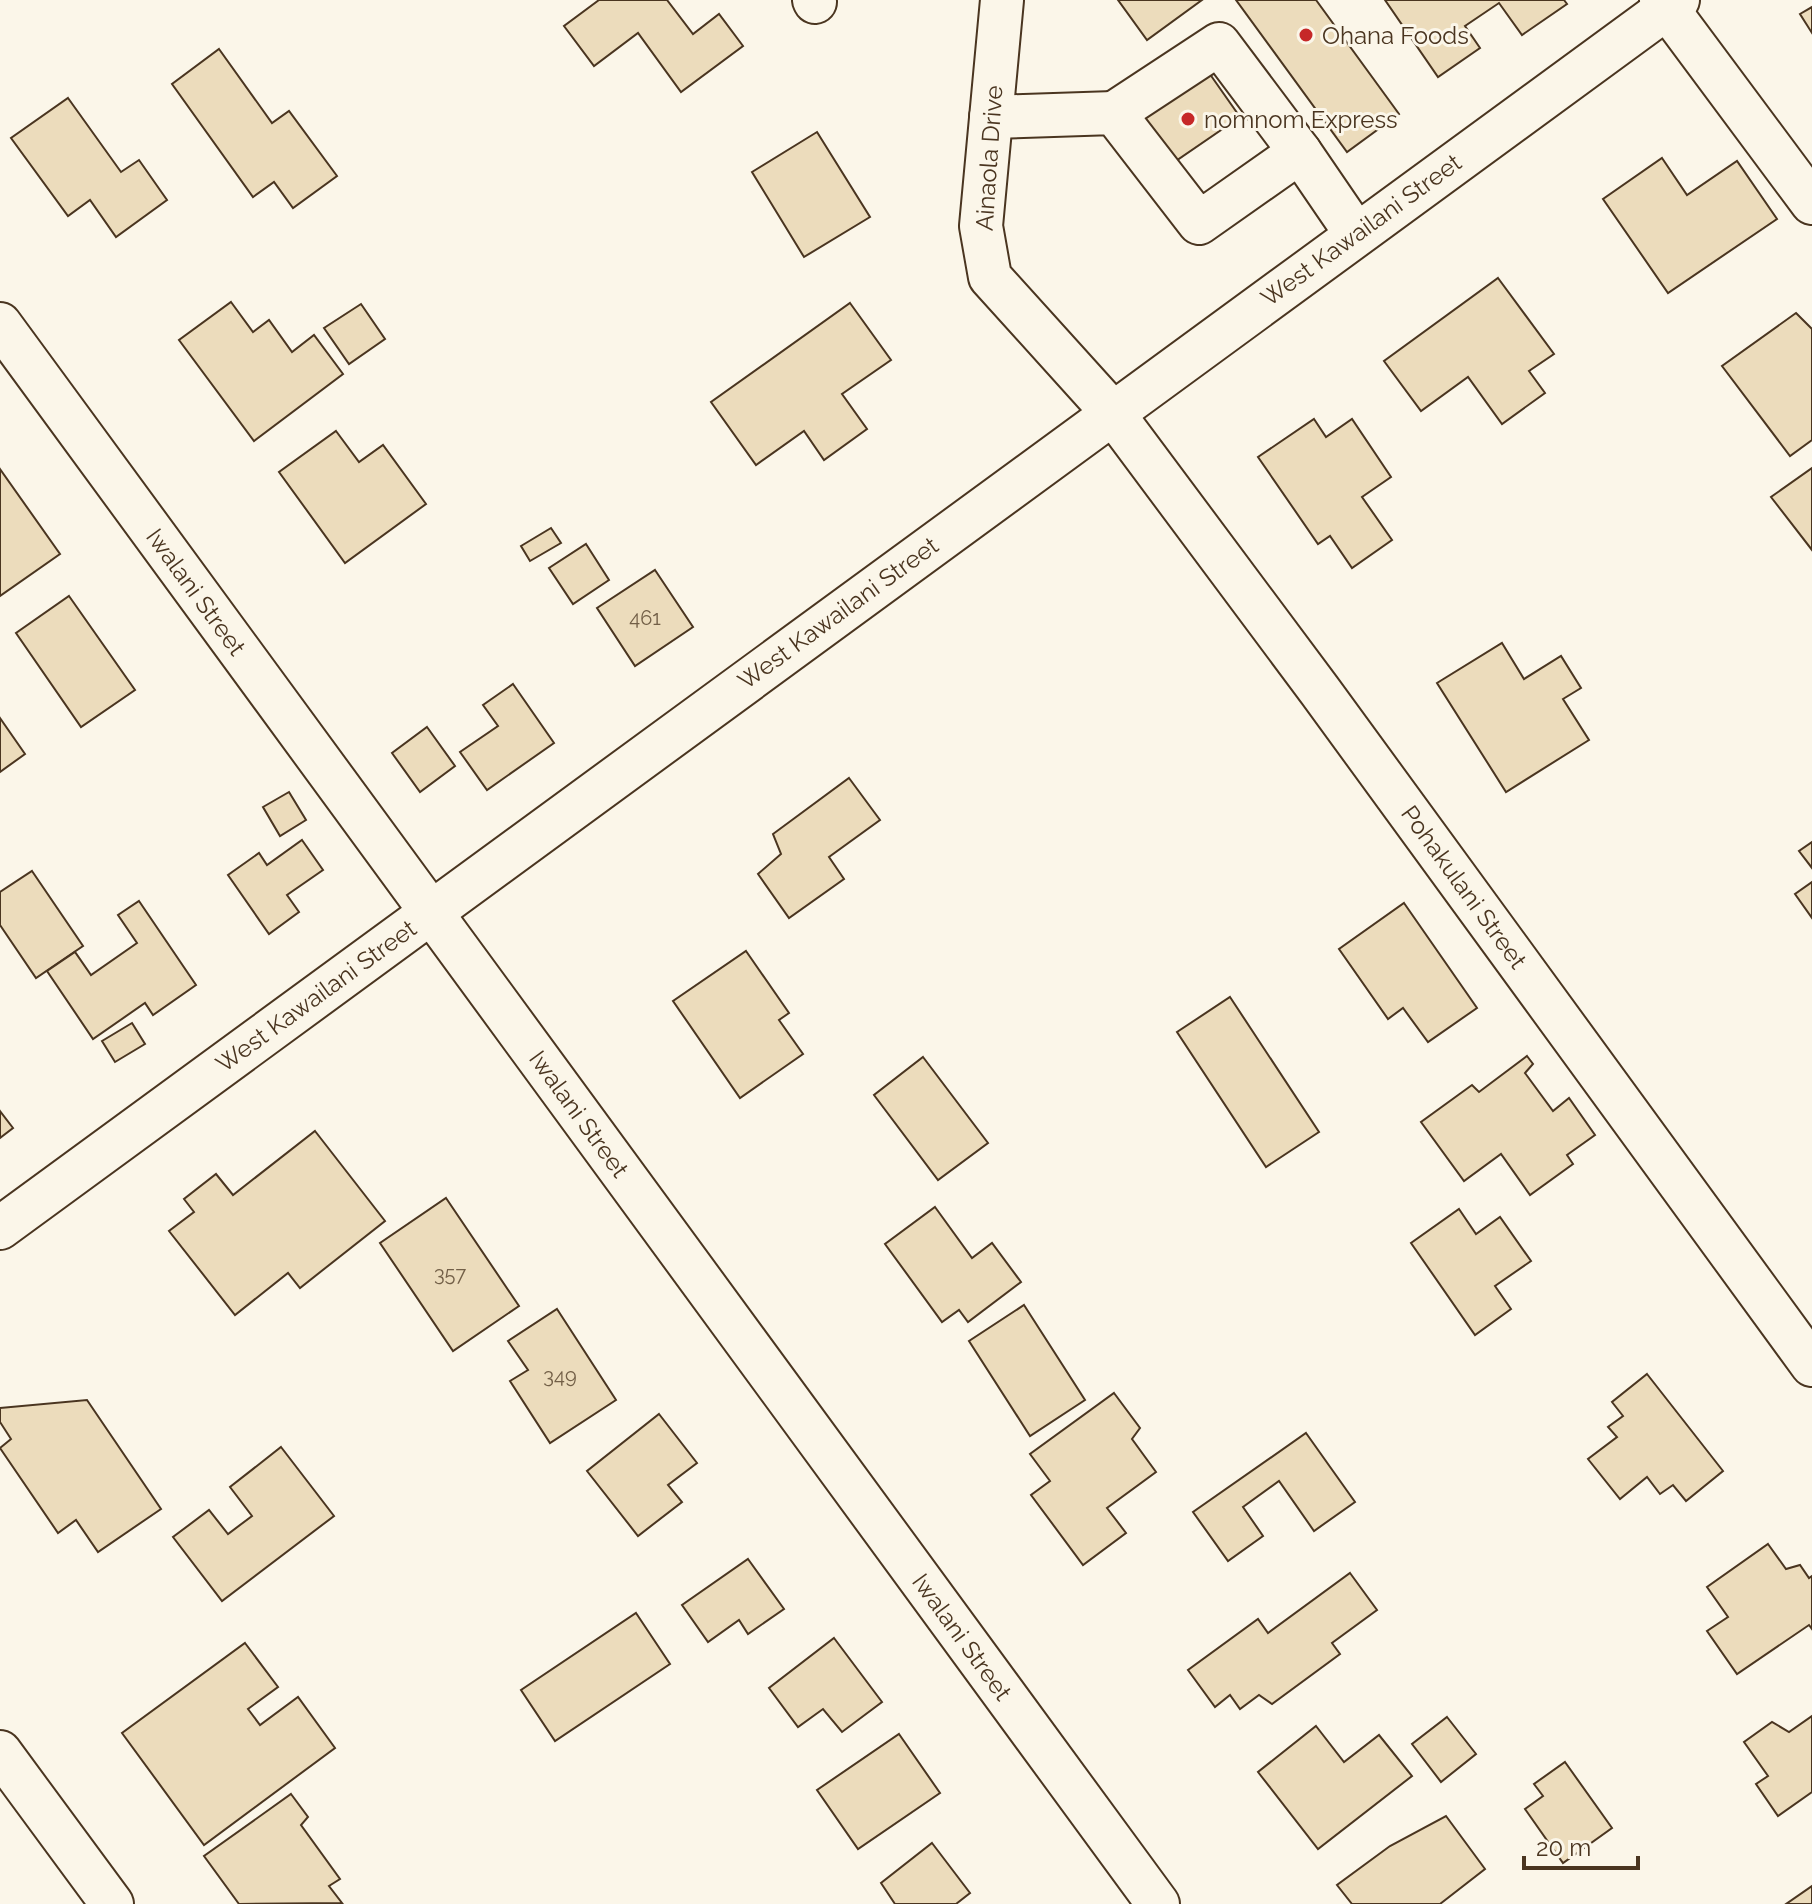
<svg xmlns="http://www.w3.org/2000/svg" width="1812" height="1904" viewBox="0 0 1812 1904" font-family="Raleway,sans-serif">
<rect width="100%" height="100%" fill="#fbf6e9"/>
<g fill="#ecdcbc" stroke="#4a3520" stroke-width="2">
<path d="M 599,0 L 667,0 L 693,34 L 719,14 L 743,46 L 681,92 L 638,33 L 594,66 L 564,26 Z"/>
<path d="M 1118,0 L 1202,0 L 1147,40 Z"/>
<path d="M 1236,0 L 1316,0 L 1399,114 L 1347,152 Z"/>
<path d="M 1385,0 L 1564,0 L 1567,4 L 1522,35 L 1499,3 L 1465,26 L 1480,48 L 1438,77 Z"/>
<path d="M 1812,7 L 1812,33 L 1800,14 Z"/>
<path d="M 219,49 L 272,123 L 289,111 L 337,176 L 293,208 L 274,182 L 253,197 L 172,84 Z"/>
<path d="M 1207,70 L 1240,117 L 1167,167 L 1134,120 Z"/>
<path d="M 68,98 L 121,172 L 139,160 L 167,200 L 116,237 L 90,200 L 68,216 L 11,138 Z"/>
<path d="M 817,132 L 870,217 L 804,257 L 752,172 Z"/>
<path d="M 1662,158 L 1687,195 L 1737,161 L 1777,219 L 1668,293 L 1603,199 Z"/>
<path d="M 1498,278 L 1554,354 L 1529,371 L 1545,393 L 1502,424 L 1468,377 L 1421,411 L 1384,361 Z"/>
<path d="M 231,302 L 253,332 L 269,320 L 292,352 L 314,335 L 343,374 L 254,441 L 179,340 Z"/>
<path d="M 850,303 L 891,360 L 842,394 L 867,429 L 824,460 L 804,431 L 756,465 L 711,402 Z"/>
<path d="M 361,304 L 385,339 L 349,364 L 324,328 Z"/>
<path d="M 1796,313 L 1812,329 L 1812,440 L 1790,456 L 1722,366 Z"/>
<path d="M 1314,419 L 1326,437 L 1352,419 L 1391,477 L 1362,497 L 1392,540 L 1352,568 L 1330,536 L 1318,544 L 1258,457 Z"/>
<path d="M 336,431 L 359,462 L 383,445 L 426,504 L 345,563 L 279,472 Z"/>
<path d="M 1812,468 L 1812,550 L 1771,497 Z"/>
<path d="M 0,469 L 60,554 L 0,596 Z"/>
<path d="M 551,528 L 561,543 L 530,561 L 521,546 Z"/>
<path d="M 586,544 L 609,580 L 573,604 L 549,568 Z"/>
<path d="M 655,570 L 693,627 L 635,666 L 597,608 Z"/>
<path d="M 69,596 L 135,690 L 81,727 L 16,633 Z"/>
<path d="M 1502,643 L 1524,679 L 1561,656 L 1581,688 L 1563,699 L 1589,740 L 1506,792 L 1437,683 Z"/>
<path d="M 513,684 L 554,743 L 487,790 L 460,752 L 498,726 L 483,705 Z"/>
<path d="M 0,718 L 25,754 L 0,772 Z"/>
<path d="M 427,727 L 455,766 L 420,792 L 392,753 Z"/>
<path d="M 849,778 L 880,820 L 829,857 L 844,879 L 789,918 L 758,874 L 781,854 L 773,834 Z"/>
<path d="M 289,792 L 306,820 L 280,836 L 263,807 Z"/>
<path d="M 302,840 L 323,870 L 287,895 L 299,912 L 269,934 L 228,875 L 259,853 L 267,865 Z"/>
<path d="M 1812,842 L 1812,868 L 1799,851 Z"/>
<path d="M 32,871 L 83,946 L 36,978 L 0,925 L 0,892 Z"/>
<path d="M 1812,882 L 1812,918 L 1795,894 Z"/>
<path d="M 139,901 L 196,985 L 153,1015 L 145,1003 L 93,1039 L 47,971 L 75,952 L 91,975 L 137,943 L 118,915 Z"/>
<path d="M 1404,903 L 1477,1008 L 1428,1042 L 1403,1008 L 1388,1019 L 1339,949 Z"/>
<path d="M 746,951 L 789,1013 L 779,1020 L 803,1054 L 740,1098 L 673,1001 Z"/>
<path d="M 1230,997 L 1319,1132 L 1266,1167 L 1177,1032 Z"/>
<path d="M 132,1023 L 145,1044 L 115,1062 L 102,1041 Z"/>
<path d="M 1527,1056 L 1533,1064 L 1525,1073 L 1553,1111 L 1569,1098 L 1595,1135 L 1567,1155 L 1573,1164 L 1530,1195 L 1501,1154 L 1464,1181 L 1421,1122 L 1472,1085 L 1479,1092 Z"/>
<path d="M 923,1057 L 988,1143 L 938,1180 L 874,1095 Z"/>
<path d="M 0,1111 L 13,1128 L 0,1138 Z"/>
<path d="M 315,1131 L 385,1221 L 300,1288 L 288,1273 L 235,1315 L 169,1231 L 194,1212 L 184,1199 L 216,1174 L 233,1195 Z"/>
<path d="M 446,1198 L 519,1306 L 453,1351 L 380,1243 Z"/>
<path d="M 935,1207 L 972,1258 L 992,1243 L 1021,1282 L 968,1322 L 959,1310 L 942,1322 L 885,1244 Z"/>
<path d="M 1459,1209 L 1476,1234 L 1500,1217 L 1531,1261 L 1495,1286 L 1511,1309 L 1475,1335 L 1411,1243 Z"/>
<path d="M 1024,1305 L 1085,1400 L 1030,1436 L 969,1341 Z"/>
<path d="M 557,1309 L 616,1400 L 550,1443 L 510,1381 L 528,1370 L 508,1341 Z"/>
<path d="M 1647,1374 L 1723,1471 L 1686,1501 L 1673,1485 L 1660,1494 L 1647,1477 L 1620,1499 L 1588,1459 L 1617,1437 L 1608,1427 L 1623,1416 L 1612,1402 Z"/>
<path d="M 1114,1393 L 1140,1428 L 1132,1439 L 1156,1472 L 1107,1508 L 1126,1533 L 1083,1565 L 1031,1495 L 1050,1481 L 1030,1454 Z"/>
<path d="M 87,1400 L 161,1509 L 98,1552 L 76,1520 L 58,1533 L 0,1448 L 11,1439 L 0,1422 L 0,1408 Z"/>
<path d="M 659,1414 L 697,1463 L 668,1485 L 682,1502 L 638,1536 L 587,1471 Z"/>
<path d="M 1306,1433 L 1355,1502 L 1314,1531 L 1279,1481 L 1243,1507 L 1263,1536 L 1228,1561 L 1193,1512 Z"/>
<path d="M 281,1447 L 334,1516 L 222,1601 L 173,1537 L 209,1510 L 228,1534 L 252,1516 L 230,1487 Z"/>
<path d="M 1768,1544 L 1786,1569 L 1800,1565 L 1809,1578 L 1812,1576 L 1812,1629 L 1809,1625 L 1737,1674 L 1707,1631 L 1728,1617 L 1707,1587 Z"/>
<path d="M 748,1559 L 784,1609 L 748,1634 L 739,1620 L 708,1642 L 682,1605 Z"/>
<path d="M 1350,1573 L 1377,1610 L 1332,1643 L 1340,1654 L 1272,1704 L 1259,1695 L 1240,1709 L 1230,1695 L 1215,1707 L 1188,1670 L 1258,1619 L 1268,1633 Z"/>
<path d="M 636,1613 L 670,1664 L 555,1741 L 521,1690 Z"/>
<path d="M 834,1638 L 882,1702 L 842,1732 L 823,1709 L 798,1727 L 769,1688 Z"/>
<path d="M 245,1643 L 278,1687 L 248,1709 L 260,1725 L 298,1697 L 335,1748 L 204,1845 L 122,1733 Z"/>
<path d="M 1812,1716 L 1812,1792 L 1778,1816 L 1756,1784 L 1768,1776 L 1744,1742 L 1772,1722 L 1789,1732 Z"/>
<path d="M 1447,1717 L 1476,1754 L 1441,1782 L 1412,1744 Z"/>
<path d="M 1316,1726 L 1344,1762 L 1379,1735 L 1412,1776 L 1318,1849 L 1258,1772 Z"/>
<path d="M 899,1734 L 940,1793 L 858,1849 L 817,1790 Z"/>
<path d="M 1565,1762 L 1612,1828 L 1563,1863 L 1525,1809 L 1543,1796 L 1534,1784 Z"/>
<path d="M 291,1794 L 308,1817 L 301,1825 L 340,1879 L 329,1886 L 342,1903 L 239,1904 L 204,1856 Z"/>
<path d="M 1446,1816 L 1485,1869 L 1440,1904 L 1352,1904 L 1337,1885 L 1390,1846 Z"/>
<path d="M 932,1843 L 970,1893 L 956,1904 L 895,1904 L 881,1883 Z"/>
<path d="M 1812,1886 L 1812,1904 L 1786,1904 Z"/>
</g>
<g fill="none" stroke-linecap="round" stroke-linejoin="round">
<g stroke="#4a3520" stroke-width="46">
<g id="minor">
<path d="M 814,0 L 815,2"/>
<path d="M 1002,0 L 981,226 L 990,277 L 1112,412 L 1320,691 L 1812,1365"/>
<path d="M 1661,0 L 1812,203"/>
<path d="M 1114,113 L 1219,44 L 1300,152"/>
<path d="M 991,117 L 1114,113 L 1199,223 L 1300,152 L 1356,234"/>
<path d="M 0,324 L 1158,1904"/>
<path d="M 0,1228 L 1678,0"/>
<path d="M 0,1752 L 112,1904"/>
</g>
</g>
<use href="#minor" stroke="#fbf6e9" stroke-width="42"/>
</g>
<g fill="#c62828" stroke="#fbf6e9" stroke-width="3">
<circle cx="1306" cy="35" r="8"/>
<circle cx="1188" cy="119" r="8"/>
</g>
<g text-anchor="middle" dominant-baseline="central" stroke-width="6" stroke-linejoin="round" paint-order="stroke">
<g font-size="20" fill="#725f47">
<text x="645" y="618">461</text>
<text x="450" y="1274">357</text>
<text x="560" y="1376">349</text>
</g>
<g font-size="24" fill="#4a3520" stroke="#fbf6e9" text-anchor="start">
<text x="1322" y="35">Ohana Foods</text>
<text x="1204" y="119">nomnom Express</text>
</g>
<g font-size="24" fill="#4a3520" stroke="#fbf6e9">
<text transform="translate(989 158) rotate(-86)">Ainaola Drive</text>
<text transform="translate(1361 230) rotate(-36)">West Kawailani Street</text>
<text transform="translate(196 592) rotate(54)">Iwalani Street</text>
<text transform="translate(838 613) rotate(-36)">West Kawailani Street</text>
<text transform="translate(1464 887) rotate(54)">Pohakulani Street</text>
<text transform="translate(316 996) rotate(-36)">West Kawailani Street</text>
<text transform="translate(579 1114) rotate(54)">Iwalani Street</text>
<text transform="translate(962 1637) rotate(54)">Iwalani Street</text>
</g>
</g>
<path d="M1524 1856v12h114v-12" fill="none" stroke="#4a3520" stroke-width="4"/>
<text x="1536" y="1856" font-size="24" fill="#4a3520" stroke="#fbf6e9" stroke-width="6" paint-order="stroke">20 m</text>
</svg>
